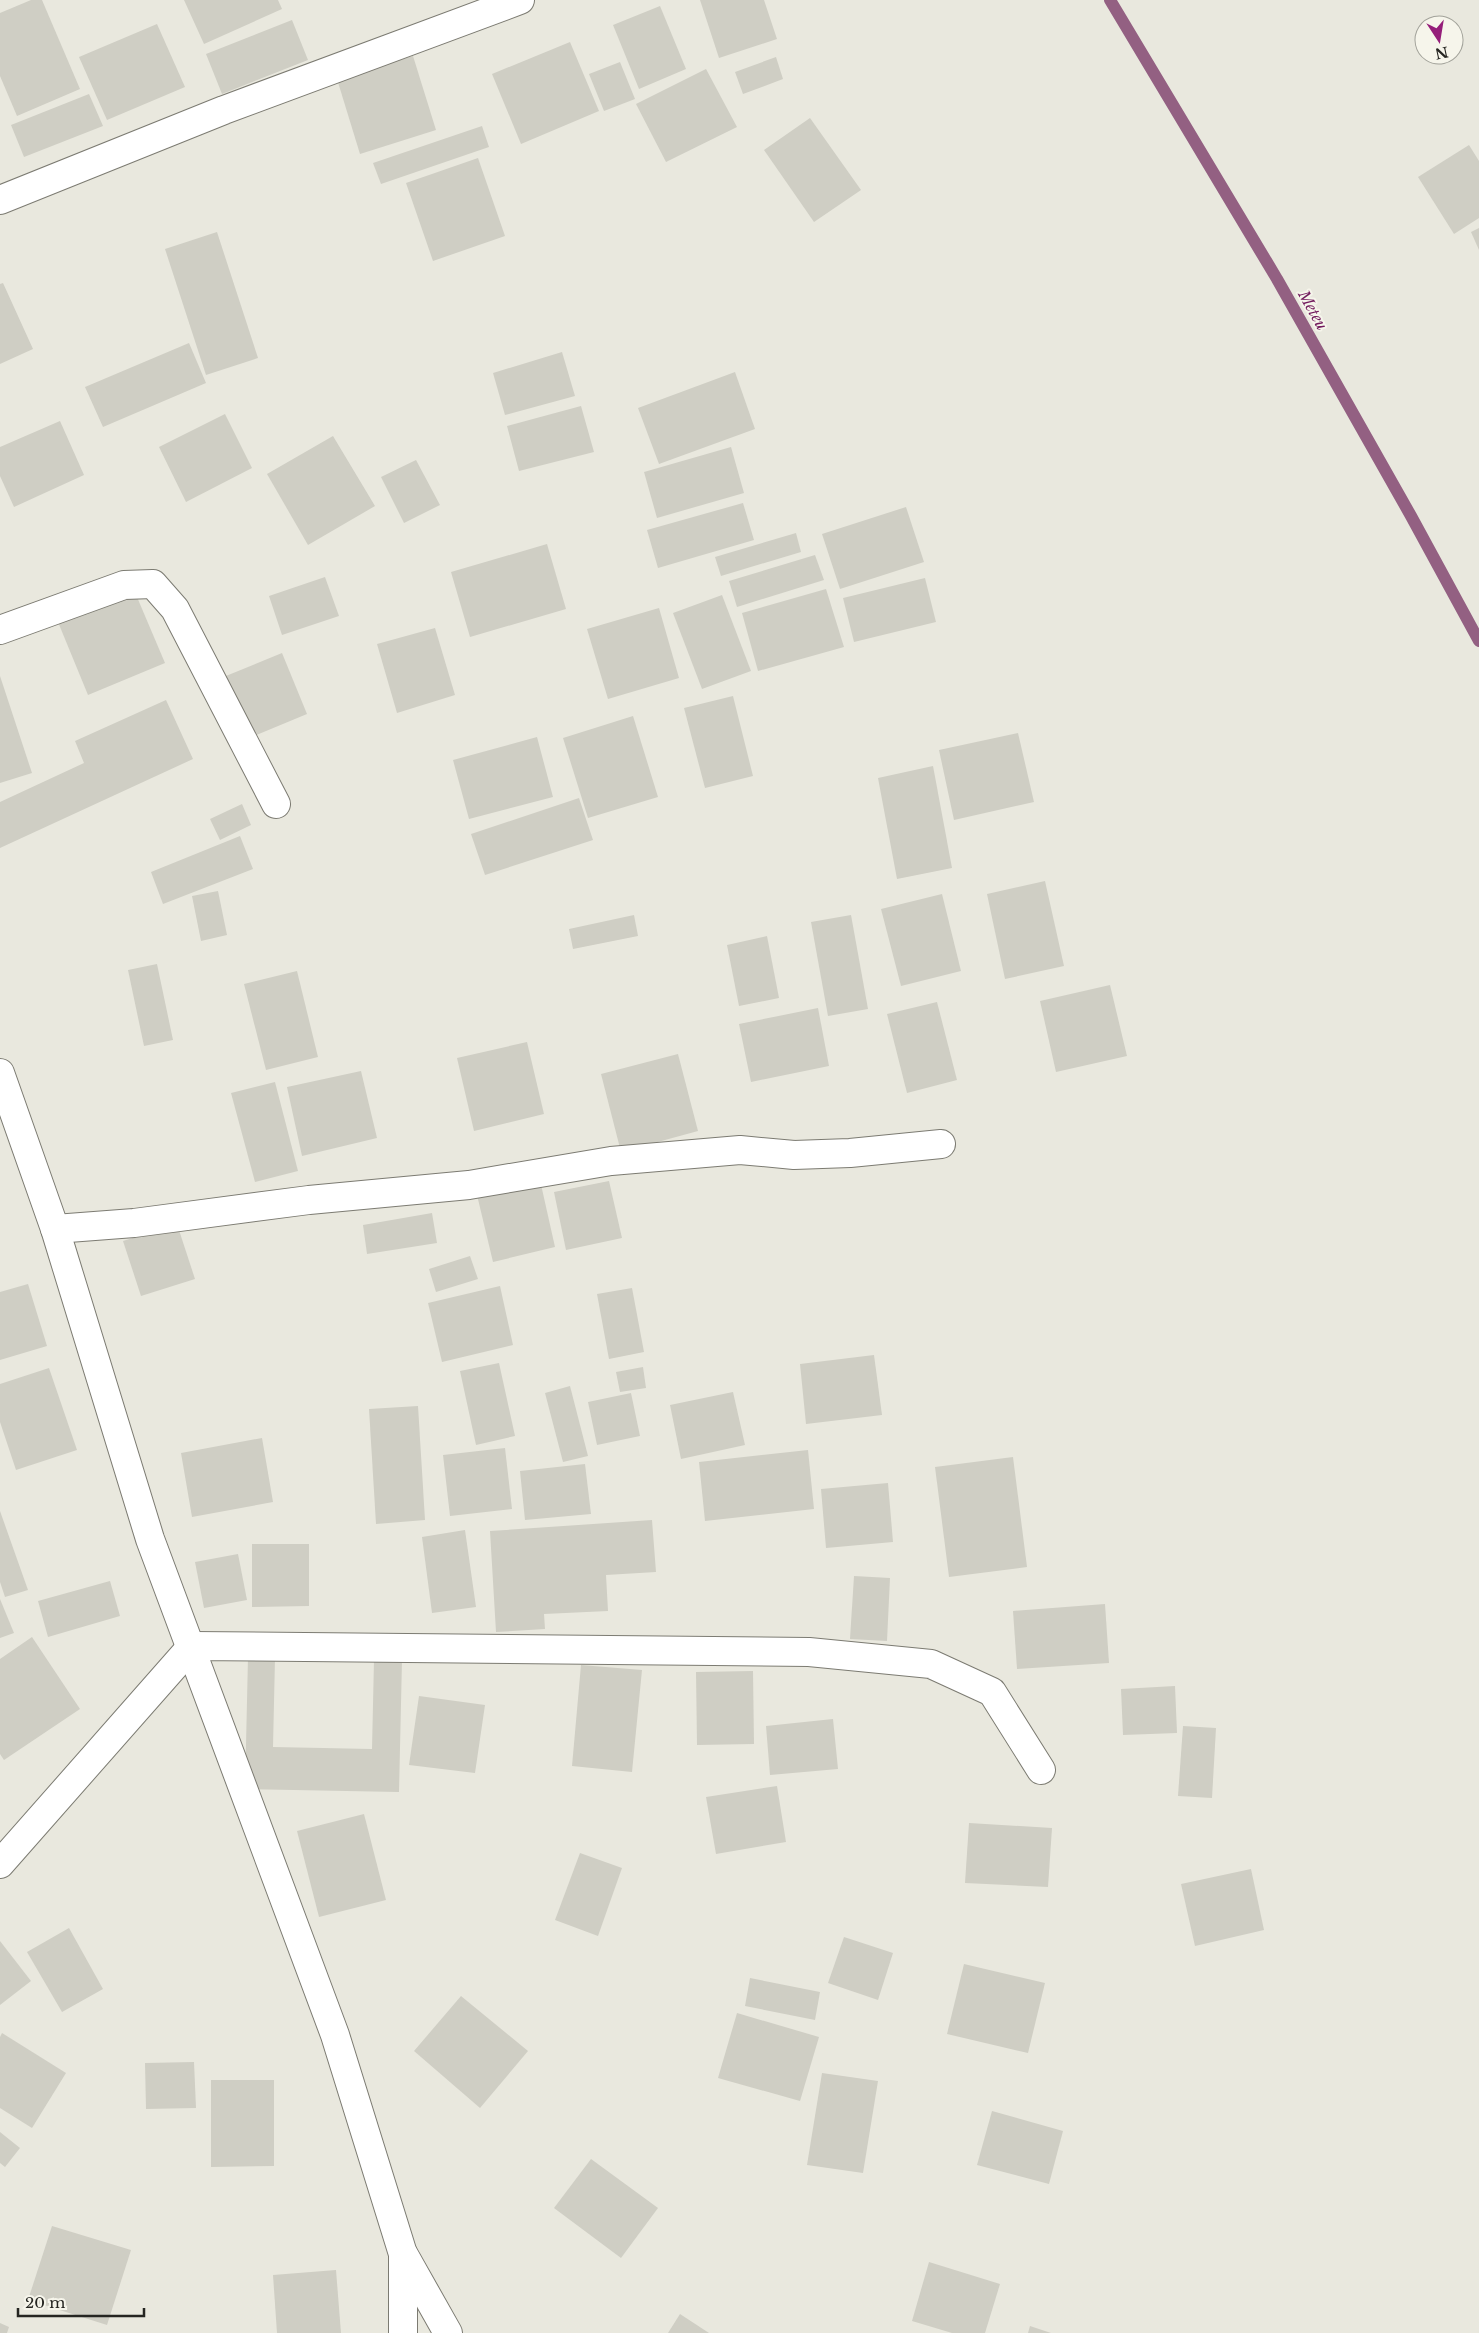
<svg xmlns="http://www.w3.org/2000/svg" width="1479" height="2333" viewBox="0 0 1479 2333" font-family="'Libre Baskerville',serif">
<rect width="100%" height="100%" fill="#e9e8de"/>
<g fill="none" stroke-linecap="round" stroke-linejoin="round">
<path stroke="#936082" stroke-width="12" d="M 1110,0 L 1277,279 L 1411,516 L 1479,641"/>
</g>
<g fill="#cfcec4">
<path d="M 31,0 L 42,0 L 80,89 L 17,116 L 0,76 L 0,13 Z"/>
<path d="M 184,0 L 278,0 L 282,9 L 204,44 Z"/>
<path d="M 700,0 L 764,0 L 777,39 L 719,58 Z"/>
<path d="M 660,6 L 686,69 L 639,89 L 613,25 Z"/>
<path d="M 292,20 L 308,60 L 222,94 L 206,54 Z"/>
<path d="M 157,24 L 185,87 L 107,120 L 79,57 Z"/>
<path d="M 570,42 L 599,111 L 521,144 L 492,74 Z"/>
<path d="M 413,56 L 436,130 L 360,154 L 337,79 Z"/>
<path d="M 776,57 L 783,79 L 743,94 L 735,72 Z"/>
<path d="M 620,62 L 635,99 L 604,111 L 589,74 Z"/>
<path d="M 706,69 L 737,127 L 666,162 L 636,104 Z"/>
<path d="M 89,94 L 103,126 L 24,157 L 11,125 Z"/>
<path d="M 810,118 L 861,190 L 814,222 L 764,150 Z"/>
<path d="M 482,126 L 489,147 L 381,184 L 373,163 Z"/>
<path d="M 1469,145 L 1479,161 L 1479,218 L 1454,234 L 1418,177 Z"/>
<path d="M 478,158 L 505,236 L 433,261 L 406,183 Z"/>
<path d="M 1479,228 L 1479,250 L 1471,232 Z"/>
<path d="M 217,232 L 258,358 L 206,375 L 165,249 Z"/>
<path d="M 3,283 L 33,349 L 0,364 L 0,284 Z"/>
<path d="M 189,343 L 206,383 L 103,427 L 85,387 Z"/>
<path d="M 562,352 L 575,396 L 505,415 L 493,373 Z"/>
<path d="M 735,372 L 755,429 L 659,464 L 638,408 Z"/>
<path d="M 581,406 L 594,452 L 519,471 L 507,426 Z"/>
<path d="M 225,414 L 252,468 L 186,502 L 159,447 Z"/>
<path d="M 60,421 L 84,475 L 14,507 L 0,476 L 0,447 Z"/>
<path d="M 333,436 L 375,506 L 308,545 L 267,474 Z"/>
<path d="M 731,447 L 744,493 L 657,518 L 644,472 Z"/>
<path d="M 416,460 L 440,505 L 404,523 L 381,477 Z"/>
<path d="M 743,503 L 754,540 L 658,568 L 647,530 Z"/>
<path d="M 906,507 L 924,562 L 840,589 L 822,534 Z"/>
<path d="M 796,533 L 801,552 L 721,576 L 715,557 Z"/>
<path d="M 547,544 L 566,609 L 470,637 L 451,572 Z"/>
<path d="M 815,555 L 824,580 L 737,607 L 729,581 Z"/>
<path d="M 325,577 L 339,616 L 282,635 L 269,596 Z"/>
<path d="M 925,578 L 936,622 L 854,642 L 843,598 Z"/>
<path d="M 826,589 L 844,647 L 758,671 L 742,613 Z"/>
<path d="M 134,590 L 165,663 L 88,695 L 58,622 Z"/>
<path d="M 722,595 L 751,671 L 702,689 L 673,613 Z"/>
<path d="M 659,608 L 679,678 L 608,699 L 587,629 Z"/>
<path d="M 435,628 L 455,695 L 397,713 L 377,644 Z"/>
<path d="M 282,653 L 307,714 L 247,739 L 221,678 Z"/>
<path d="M 0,676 L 32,773 L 0,783 Z"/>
<path d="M 733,696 L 753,776 L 705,788 L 684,708 Z"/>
<path d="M 166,700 L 193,759 L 0,848 L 0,802 L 84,763 L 75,741 Z"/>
<path d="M 633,716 L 658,797 L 588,818 L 563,738 Z"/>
<path d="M 1018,733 L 1034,802 L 954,820 L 939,750 Z"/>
<path d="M 537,737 L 553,797 L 469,819 L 453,760 Z"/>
<path d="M 933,766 L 952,868 L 897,879 L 878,778 Z"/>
<path d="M 579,798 L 593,840 L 485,875 L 471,834 Z"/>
<path d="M 242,804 L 251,825 L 220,840 L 210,819 Z"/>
<path d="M 240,836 L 253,869 L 163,904 L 151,872 Z"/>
<path d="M 1045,881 L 1064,966 L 1005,979 L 987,894 Z"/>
<path d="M 218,891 L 227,935 L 201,941 L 192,896 Z"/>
<path d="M 942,894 L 961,971 L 901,986 L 881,909 Z"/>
<path d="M 634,915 L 638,936 L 573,949 L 569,929 Z"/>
<path d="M 851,915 L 868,1009 L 828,1016 L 811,922 Z"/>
<path d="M 767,936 L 779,998 L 739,1006 L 727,945 Z"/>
<path d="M 157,964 L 173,1040 L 144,1046 L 128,970 Z"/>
<path d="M 297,971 L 318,1057 L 266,1070 L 244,984 Z"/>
<path d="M 1110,985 L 1127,1056 L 1056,1072 L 1040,1001 Z"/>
<path d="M 937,1002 L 957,1080 L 907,1093 L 887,1014 Z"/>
<path d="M 818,1008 L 829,1066 L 751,1082 L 739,1024 Z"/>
<path d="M 527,1042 L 544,1114 L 474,1131 L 457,1058 Z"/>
<path d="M 678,1054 L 698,1131 L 621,1152 L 601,1074 Z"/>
<path d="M 361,1071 L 377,1138 L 302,1156 L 287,1087 Z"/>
<path d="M 275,1082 L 298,1171 L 255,1182 L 231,1093 Z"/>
<path d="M 540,1180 L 555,1247 L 493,1262 L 477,1195 Z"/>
<path d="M 609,1181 L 622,1238 L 566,1250 L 554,1192 Z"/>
<path d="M 432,1213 L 437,1243 L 367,1254 L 363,1225 Z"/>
<path d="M 177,1224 L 195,1279 L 141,1296 L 123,1241 Z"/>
<path d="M 470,1256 L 478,1279 L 436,1292 L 429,1269 Z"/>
<path d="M 28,1284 L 47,1346 L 0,1360 L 0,1292 Z"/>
<path d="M 500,1286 L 513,1345 L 442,1362 L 428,1303 Z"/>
<path d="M 632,1288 L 644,1352 L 609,1359 L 597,1294 Z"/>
<path d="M 874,1355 L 882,1415 L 806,1424 L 800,1364 Z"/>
<path d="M 499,1363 L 515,1436 L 476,1445 L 460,1371 Z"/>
<path d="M 643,1367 L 646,1388 L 620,1392 L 616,1372 Z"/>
<path d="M 49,1368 L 77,1450 L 16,1470 L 0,1422 L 0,1384 Z"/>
<path d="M 570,1386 L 588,1456 L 563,1462 L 545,1393 Z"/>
<path d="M 733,1392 L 745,1445 L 681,1459 L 670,1405 Z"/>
<path d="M 631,1393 L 640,1436 L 597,1445 L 588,1402 Z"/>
<path d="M 418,1406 L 425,1520 L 376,1524 L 369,1409 Z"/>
<path d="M 262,1438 L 273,1502 L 192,1517 L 181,1453 Z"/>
<path d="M 505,1448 L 512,1509 L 450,1516 L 443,1455 Z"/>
<path d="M 808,1450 L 814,1509 L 705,1521 L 699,1462 Z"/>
<path d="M 1013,1457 L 1027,1567 L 949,1577 L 935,1467 Z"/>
<path d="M 585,1464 L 591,1514 L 525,1520 L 520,1471 Z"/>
<path d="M 888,1483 L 893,1542 L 826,1548 L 821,1489 Z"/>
<path d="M 0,1511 L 28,1590 L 5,1597 L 0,1582 Z"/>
<path d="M 652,1520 L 656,1572 L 606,1575 L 608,1611 L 544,1614 L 545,1629 L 496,1632 L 490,1531 Z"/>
<path d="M 465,1530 L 476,1607 L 432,1613 L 422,1537 Z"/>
<path d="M 252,1544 L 309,1544 L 309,1606 L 252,1607 Z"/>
<path d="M 238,1554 L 247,1600 L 204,1608 L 195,1562 Z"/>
<path d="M 854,1576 L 890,1578 L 887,1641 L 850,1639 Z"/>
<path d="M 110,1581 L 120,1616 L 48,1637 L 38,1601 Z"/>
<path d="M 0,1599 L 14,1633 L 0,1638 Z"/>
<path d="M 1105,1604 L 1109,1663 L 1017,1669 L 1013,1611 Z"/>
<path d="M 32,1637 L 80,1709 L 4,1760 L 0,1754 L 0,1659 Z"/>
<path d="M 248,1657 L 275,1658 L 273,1747 L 372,1749 L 374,1660 L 402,1660 L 399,1792 L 245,1789 Z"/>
<path d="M 581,1665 L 642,1670 L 632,1772 L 572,1766 Z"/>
<path d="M 753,1671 L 754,1744 L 697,1745 L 696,1672 Z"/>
<path d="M 1175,1686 L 1177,1733 L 1123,1735 L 1121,1689 Z"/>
<path d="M 419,1696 L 485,1705 L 475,1773 L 409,1765 Z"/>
<path d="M 833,1719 L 838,1769 L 770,1775 L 766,1726 Z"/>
<path d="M 1183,1726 L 1216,1728 L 1212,1798 L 1178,1796 Z"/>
<path d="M 777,1786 L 786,1842 L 716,1854 L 706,1797 Z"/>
<path d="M 364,1814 L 386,1900 L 319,1917 L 297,1831 Z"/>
<path d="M 969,1823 L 1052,1828 L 1048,1887 L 965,1883 Z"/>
<path d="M 580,1853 L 622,1868 L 598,1936 L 555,1920 Z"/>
<path d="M 1251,1869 L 1264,1930 L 1195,1946 L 1181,1884 Z"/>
<path d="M 69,1928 L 103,1989 L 62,2012 L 27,1952 Z"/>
<path d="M 844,1937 L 893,1953 L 878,2000 L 828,1983 Z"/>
<path d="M 0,1941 L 31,1981 L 0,2005 Z"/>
<path d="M 964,1964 L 1045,1983 L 1028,2053 L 947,2034 Z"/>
<path d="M 750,1978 L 820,1992 L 815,2020 L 745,2006 Z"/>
<path d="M 461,1996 L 528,2051 L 480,2108 L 414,2051 Z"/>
<path d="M 737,2013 L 819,2037 L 800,2101 L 718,2078 Z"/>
<path d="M 2,2033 L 66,2073 L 32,2128 L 0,2108 L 0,2037 Z"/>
<path d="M 194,2062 L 196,2108 L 146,2109 L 145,2063 Z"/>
<path d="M 822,2073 L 878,2081 L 863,2173 L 807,2165 Z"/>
<path d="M 211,2080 L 274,2080 L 274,2166 L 211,2167 Z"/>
<path d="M 992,2111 L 1063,2131 L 1049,2184 L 977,2165 Z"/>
<path d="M 0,2132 L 20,2148 L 5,2167 L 0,2163 Z"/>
<path d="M 591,2159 L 658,2208 L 621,2258 L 554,2208 Z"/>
<path d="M 52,2226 L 131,2250 L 107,2325 L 28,2300 Z"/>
<path d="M 929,2262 L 1000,2284 L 985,2333 L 952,2333 L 912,2321 Z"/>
<path d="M 336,2270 L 341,2333 L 277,2333 L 273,2275 Z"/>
<path d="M 680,2314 L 709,2333 L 668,2333 Z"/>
<path d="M 0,2323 L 9,2327 L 7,2333 L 0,2333 Z"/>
<path d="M 1030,2326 L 1051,2333 L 1028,2333 Z"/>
</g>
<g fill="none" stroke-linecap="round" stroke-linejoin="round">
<g stroke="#7c7b72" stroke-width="30">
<g id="street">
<path d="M 0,200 L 224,110 L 520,0"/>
<path d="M 0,630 L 124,585 L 153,584 L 175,609 L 276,804"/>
<path d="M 0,1073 L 55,1229 L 150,1539 L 335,2035 L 403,2254 L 403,2333"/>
<path d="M 55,1229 L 134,1223 L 309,1200 L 469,1185 L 611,1161 L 740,1150 L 794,1155 L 850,1153 L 941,1144"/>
<path d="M 0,1864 L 192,1646 L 809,1652 L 931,1664 L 992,1692 L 1041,1770"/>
<path d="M 404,2255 L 448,2333"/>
</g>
</g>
<use href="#street" stroke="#fff" stroke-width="28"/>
</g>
<g text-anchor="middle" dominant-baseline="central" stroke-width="4" stroke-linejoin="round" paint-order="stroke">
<g font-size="15" font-style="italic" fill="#721b5d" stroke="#f6f5eb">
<text transform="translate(1313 310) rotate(61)">Meteu</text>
</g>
</g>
<g transform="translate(1439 40) rotate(168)"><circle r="24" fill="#f6f5eb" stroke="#a2a29a"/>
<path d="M0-4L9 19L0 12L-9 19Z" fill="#951e7a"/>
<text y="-8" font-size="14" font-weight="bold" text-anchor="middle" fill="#252521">N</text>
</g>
<path d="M18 2308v8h126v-8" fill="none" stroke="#252521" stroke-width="2.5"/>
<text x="25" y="2308" font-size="15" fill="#252521" stroke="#f6f5eb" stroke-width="4" paint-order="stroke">20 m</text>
</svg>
